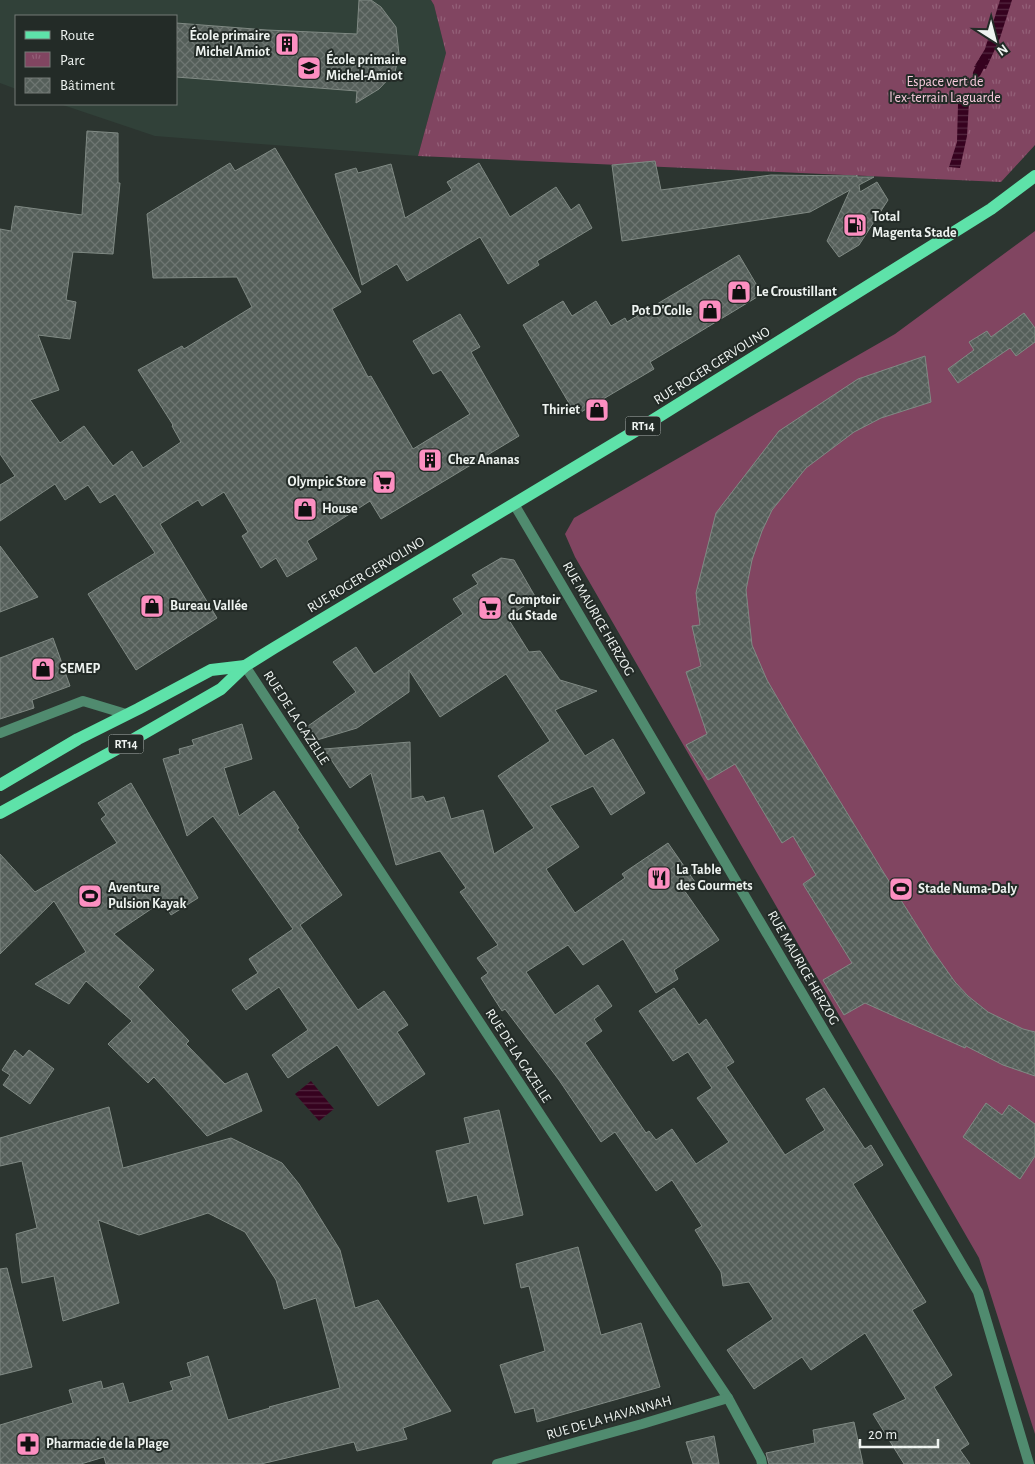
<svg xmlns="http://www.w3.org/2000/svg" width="1035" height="1464" viewBox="0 0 1035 1464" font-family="'Alegreya Sans',sans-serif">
<defs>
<pattern id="park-tufts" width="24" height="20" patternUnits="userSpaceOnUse" patternTransform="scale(1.25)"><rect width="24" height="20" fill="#814561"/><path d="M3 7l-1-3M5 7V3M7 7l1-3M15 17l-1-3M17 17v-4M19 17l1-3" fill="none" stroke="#936078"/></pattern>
<pattern id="water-rules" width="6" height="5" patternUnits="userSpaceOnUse" patternTransform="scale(1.25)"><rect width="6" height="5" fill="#36021f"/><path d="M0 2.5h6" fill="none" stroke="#532740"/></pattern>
<pattern id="building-cross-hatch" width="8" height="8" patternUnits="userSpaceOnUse" patternTransform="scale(1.25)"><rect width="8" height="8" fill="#555f5a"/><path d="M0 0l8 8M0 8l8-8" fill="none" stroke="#6e7672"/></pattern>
</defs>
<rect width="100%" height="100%" fill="#2c3530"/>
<path fill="#314139" d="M 0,0 L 431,0 L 434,5 L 446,53 L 418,156 L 155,136 L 60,104 L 176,104 L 176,16 L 16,16 L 16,89 L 0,83 Z"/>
<path fill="#814561" d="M 1035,231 L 1035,1434 L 979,1258 L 575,557 L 565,534 L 574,518 L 895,334 Z"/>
<path fill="url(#park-tufts)" d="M 431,0 L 1035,0 L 1035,145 L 1001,182 L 418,156 L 446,53 L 434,5 Z"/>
<g fill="url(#water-rules)">
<path d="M 1000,0 L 1012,0 L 1000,38 L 986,69 L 974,67 L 985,49 Z"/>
<path d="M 962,100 L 969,102 L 967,136 L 960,168 L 949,167 L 957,142 L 958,104 Z"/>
<path d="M 311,1081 L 334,1109 L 319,1121 L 295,1094 Z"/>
</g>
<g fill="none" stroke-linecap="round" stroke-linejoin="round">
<path stroke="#36021f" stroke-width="8" d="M 977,73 L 984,59"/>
</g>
<g fill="url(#building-cross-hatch)" stroke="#808a84">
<path d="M 359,0 L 371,0 L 381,7 L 396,27 L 399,54 L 395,72 L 379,89 L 356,103 L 357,91 L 176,77 L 176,23 L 267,30 L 357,34 Z"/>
<path d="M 87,131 L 118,133 L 118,183 L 120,183 L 113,254 L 73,252 L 66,300 L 76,302 L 70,339 L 38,335 L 59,390 L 30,400 L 60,443 L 84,426 L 113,466 L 132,451 L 143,468 L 181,442 L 172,426 L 173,425 L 138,370 L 182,346 L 184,349 L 252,307 L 237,277 L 153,278 L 147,214 L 230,163 L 235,171 L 275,148 L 361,292 L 332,309 L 368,377 L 371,376 L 413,449 L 470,414 L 441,370 L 433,374 L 413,341 L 460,314 L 480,347 L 471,352 L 519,436 L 381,519 L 370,501 L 307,541 L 317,559 L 287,577 L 276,558 L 261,568 L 242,536 L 248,532 L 224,492 L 202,506 L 198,500 L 160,524 L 217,618 L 136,670 L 88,594 L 155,553 L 115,494 L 100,503 L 88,485 L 65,500 L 55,484 L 0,521 L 0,485 L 15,476 L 0,454 L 0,229 L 11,231 L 15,206 L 82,215 Z"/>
<path d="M 655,161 L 661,190 L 771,175 L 856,176 L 857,175 L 857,177 L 874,177 L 859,185 L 860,192 L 877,182 L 888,200 L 859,245 L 839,257 L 827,241 L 850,190 L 810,212 L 622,241 L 612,165 Z"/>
<path d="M 479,163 L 510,217 L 556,187 L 571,210 L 579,204 L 592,228 L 537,261 L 539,265 L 508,284 L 480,237 L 407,281 L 397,264 L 362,285 L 335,174 L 356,168 L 358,173 L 391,164 L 405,218 L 452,190 L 447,182 Z"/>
<path d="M 739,255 L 762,294 L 650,362 L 654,369 L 576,415 L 523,325 L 563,301 L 572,316 L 596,301 L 611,326 L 625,318 L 627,322 Z"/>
<path d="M 1024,313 L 1035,328 L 1035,342 L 1016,356 L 1010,348 L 958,383 L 948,369 L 974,350 L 969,342 L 987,331 L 991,337 Z"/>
<path d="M 925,356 L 931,402 L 881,418 L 854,432 L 806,468 L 772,510 L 762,531 L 752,560 L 746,590 L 752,645 L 767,680 L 789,718 L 882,870 L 933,951 L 955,982 L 968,996 L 988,1012 L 1023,1029 L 1035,1032 L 1035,1076 L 1003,1065 L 966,1046 L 965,1048 L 865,1003 L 844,1015 L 823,980 L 852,963 L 803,884 L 816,875 L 793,836 L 782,843 L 735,764 L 708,780 L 686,745 L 707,734 L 686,672 L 701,666 L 692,626 L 700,625 L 696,593 L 716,513 L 779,431 L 858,379 Z"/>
<path d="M 0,546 L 38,597 L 0,612 Z"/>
<path d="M 501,558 L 514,560 L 536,598 L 507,617 L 529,652 L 540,651 L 560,680 L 597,691 L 555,710 L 585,756 L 613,739 L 645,793 L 611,815 L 593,786 L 550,806 L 579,847 L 546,869 L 575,913 L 625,878 L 622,874 L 668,843 L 695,882 L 684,890 L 719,940 L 674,970 L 678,979 L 656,993 L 623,939 L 583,965 L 568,945 L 526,972 L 555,1015 L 598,985 L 612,1006 L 594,1019 L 602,1031 L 585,1043 L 646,1133 L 649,1131 L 656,1140 L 672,1129 L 696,1164 L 729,1142 L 697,1098 L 712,1088 L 688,1052 L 673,1061 L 639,1011 L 674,988 L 699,1025 L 706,1019 L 734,1062 L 726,1067 L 785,1155 L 825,1130 L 806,1099 L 824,1088 L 865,1149 L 871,1145 L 883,1165 L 853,1184 L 926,1302 L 912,1310 L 952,1375 L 934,1387 L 969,1444 L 960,1450 L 970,1464 L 904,1464 L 873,1414 L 906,1399 L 865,1333 L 811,1370 L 802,1357 L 754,1389 L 727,1350 L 773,1319 L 749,1282 L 723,1286 L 721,1272 L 695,1230 L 702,1226 L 672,1180 L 656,1191 L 615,1132 L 601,1142 L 559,1080 L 505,1009 L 502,1011 L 481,978 L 488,973 L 477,958 L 498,945 L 460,892 L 466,888 L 440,851 L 396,865 L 371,773 L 350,788 L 324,749 L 410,742 L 411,799 L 423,796 L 426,802 L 444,797 L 451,819 L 483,810 L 494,854 L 534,828 L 498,776 L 550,741 L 506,674 L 440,717 L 409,670 L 409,692 L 357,728 L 317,740 L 308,726 L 356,692 L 333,662 L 356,647 L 374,674 L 463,614 L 453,599 L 478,584 L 472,575 Z"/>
<path d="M 53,638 L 70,686 L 32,700 L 34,708 L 0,719 L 0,658 Z"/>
<path d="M 242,724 L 252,759 L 224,768 L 239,816 L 274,791 L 299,828 L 297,829 L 342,895 L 300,925 L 358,1010 L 384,991 L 408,1025 L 397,1032 L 425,1074 L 378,1106 L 337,1045 L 288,1078 L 272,1055 L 308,1030 L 279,987 L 246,1010 L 232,990 L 258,973 L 249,959 L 293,929 L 213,816 L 187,836 L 163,759 L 180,754 L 179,749 L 194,745 L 192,740 Z"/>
<path d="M 131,783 L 198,898 L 171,915 L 163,901 L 114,934 L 154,970 L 138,987 L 189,1041 L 186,1044 L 225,1084 L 247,1073 L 262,1111 L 207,1136 L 154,1077 L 148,1083 L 108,1044 L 132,1021 L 86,981 L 69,1004 L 35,984 L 86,952 L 54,901 L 0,954 L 0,854 L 35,892 L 117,843 L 101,819 L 106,815 L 98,803 Z"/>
<path d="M 15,1050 L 23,1057 L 29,1050 L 54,1069 L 30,1104 L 3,1085 L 10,1075 L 2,1070 Z"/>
<path d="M 986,1103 L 1002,1115 L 1009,1105 L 1035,1124 L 1035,1156 L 1020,1179 L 963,1137 Z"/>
<path d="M 109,1107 L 123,1168 L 231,1138 L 282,1163 L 299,1184 L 340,1250 L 355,1308 L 378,1300 L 451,1411 L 403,1428 L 407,1439 L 357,1451 L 354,1442 L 261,1464 L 106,1464 L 104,1457 L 81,1464 L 0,1464 L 0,1425 L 73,1403 L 69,1390 L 101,1381 L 103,1389 L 123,1383 L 129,1403 L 173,1390 L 170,1382 L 191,1376 L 187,1363 L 208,1356 L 228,1420 L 270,1408 L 269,1407 L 340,1388 L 316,1298 L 284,1309 L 276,1280 L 245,1232 L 208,1213 L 139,1235 L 98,1220 L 119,1303 L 63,1321 L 54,1276 L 22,1283 L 16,1234 L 37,1228 L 22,1161 L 0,1166 L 0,1138 Z"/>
<path d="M 499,1110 L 523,1215 L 484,1224 L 477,1195 L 448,1202 L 436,1151 L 470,1143 L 464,1118 Z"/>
<path d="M 578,1247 L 601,1335 L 641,1323 L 660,1387 L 537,1422 L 534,1408 L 515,1413 L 500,1365 L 545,1351 L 529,1286 L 521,1288 L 516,1264 Z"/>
<path d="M 7,1268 L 32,1367 L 0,1375 L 0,1269 Z"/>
<path d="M 854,1422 L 863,1464 L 769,1464 L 766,1453 L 815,1443 L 813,1430 Z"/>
<path d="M 714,1436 L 719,1464 L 693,1464 L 686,1442 Z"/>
</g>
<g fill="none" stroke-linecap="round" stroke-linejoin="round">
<g stroke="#508b6f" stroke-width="10">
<path d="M 514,504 L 978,1292 L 1029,1464"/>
<path d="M 245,666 L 667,1307 L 728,1398 L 761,1459 L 762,1464"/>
<path d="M 0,733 L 83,701 L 126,714"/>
<path d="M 497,1464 L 642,1424 L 728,1398"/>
</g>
<g stroke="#5ee2a9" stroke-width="12">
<path d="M 0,785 L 78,739 L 138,709 L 211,670 L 245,666"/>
<path d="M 0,813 L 115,750 L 221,689 L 245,666 L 274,648 L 642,427 L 991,209 L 1035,176"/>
</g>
</g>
<defs>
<g id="building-square" transform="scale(1.25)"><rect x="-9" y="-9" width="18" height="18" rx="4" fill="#fc8fc1" stroke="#232b27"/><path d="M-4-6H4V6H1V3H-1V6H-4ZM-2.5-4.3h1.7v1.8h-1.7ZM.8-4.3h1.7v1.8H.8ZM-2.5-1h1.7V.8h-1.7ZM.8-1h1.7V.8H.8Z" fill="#111"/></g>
<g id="school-square" transform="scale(1.25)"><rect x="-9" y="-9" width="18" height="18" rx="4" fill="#fc8fc1" stroke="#232b27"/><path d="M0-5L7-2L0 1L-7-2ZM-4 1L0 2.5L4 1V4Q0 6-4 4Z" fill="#111"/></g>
<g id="fuel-square" transform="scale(1.25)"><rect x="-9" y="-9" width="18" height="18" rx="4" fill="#fc8fc1" stroke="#232b27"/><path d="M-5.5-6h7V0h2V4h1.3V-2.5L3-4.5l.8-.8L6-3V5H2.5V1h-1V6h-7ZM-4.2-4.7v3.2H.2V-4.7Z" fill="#111"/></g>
<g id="shop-square" transform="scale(1.25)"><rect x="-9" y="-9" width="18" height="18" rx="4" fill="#fc8fc1" stroke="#232b27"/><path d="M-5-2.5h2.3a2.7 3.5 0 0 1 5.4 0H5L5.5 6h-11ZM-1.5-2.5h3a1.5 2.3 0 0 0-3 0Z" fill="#111"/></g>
<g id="supermarket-square" transform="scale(1.25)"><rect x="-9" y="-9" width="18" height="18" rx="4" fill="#fc8fc1" stroke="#232b27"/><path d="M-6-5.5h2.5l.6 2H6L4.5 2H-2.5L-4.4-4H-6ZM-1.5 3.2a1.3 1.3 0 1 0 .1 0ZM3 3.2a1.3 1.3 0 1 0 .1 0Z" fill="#111"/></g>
<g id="restaurant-square" transform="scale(1.25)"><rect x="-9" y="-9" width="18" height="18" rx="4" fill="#fc8fc1" stroke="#232b27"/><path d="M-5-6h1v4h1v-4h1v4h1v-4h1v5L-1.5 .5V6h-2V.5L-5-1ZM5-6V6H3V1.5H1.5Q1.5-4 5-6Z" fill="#111"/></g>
<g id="stadium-square" transform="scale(1.25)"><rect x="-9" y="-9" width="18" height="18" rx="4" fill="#fc8fc1" stroke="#232b27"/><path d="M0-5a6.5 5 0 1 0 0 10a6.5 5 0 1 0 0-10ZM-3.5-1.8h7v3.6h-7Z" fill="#111"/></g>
<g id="pharmacy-square" transform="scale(1.25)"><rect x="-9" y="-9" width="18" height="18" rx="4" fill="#fc8fc1" stroke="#232b27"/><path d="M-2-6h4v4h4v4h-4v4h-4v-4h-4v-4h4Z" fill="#111"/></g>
</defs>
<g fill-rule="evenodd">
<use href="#building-square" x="287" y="44"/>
<use href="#school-square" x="309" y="68"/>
<use href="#fuel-square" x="855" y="225"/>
<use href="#shop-square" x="739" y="292"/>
<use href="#shop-square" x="710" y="311"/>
<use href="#shop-square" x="597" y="410"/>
<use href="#building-square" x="430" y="460"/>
<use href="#supermarket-square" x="384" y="482"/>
<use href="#shop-square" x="305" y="509"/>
<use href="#shop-square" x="152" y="606"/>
<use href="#supermarket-square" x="490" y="608"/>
<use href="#shop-square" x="43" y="669"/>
<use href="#restaurant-square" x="659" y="878"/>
<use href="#stadium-square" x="901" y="889"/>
<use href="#stadium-square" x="90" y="896"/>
<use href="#pharmacy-square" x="28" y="1444"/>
</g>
<g text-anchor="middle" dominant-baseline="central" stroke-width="4" stroke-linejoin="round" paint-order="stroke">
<g fill="#232b27" stroke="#b1b7b4" stroke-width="1">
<rect x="625.5" y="416.5" width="35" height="19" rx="4"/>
<rect x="108.5" y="734.5" width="35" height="19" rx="4"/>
</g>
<g font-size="12" font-weight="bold" fill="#eef3f0">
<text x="643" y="426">RT14</text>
<text x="126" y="744">RT14</text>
</g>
<g font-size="14" font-weight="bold" fill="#eef3f0" stroke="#232b27" text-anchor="start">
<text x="270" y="36" text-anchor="end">École primaire<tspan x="270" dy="16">Michel Amiot</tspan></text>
<text x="326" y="60">École primaire<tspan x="326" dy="16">Michel-Amiot</tspan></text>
<text x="872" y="217">Total<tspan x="872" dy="16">Magenta Stade</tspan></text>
<text x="756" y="292">Le Croustillant</text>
<text x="692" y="311" text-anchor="end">Pot D'Colle</text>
<text x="580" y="410" text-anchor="end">Thiriet</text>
<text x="448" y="460">Chez Ananas</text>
<text x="366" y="482" text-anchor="end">Olympic Store</text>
<text x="322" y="509">House</text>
<text x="508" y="600">Comptoir<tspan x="508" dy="16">du Stade</tspan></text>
<text x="170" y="606">Bureau Vallée</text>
<text x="60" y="669">SEMEP</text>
<text x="676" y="870">La Table<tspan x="676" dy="16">des Gourmets</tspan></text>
<text x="108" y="888">Aventure<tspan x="108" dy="16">Pulsion Kayak</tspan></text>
<text x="918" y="889">Stade Numa-Daly</text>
<text x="46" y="1444">Pharmacie de la Plage</text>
</g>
<g font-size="14" fill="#f8cbdd" stroke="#232b27">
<text x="945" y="82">Espace vert de<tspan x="945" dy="16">l'ex-terrain Laguarde</tspan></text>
</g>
<g font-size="14" fill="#eef3f0" stroke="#232b27">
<text transform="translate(712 366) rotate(-32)">RUE ROGER GERVOLINO</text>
<text transform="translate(366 575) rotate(-31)">RUE ROGER GERVOLINO</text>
<text transform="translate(598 619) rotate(60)">RUE MAURICE HERZOG</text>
<text transform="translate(296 718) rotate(57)">RUE DE LA GAZELLE</text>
<text transform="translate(803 968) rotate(60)">RUE MAURICE HERZOG</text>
<text transform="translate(518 1056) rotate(57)">RUE DE LA GAZELLE</text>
<text transform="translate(609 1418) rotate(-16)">RUE DE LA HAVANNAH</text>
</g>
</g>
<rect x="15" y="15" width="162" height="90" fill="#232b27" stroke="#747b77"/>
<rect x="25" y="31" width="25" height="8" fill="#5ee2a9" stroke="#747b77"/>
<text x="60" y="40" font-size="15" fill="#eef3f0">Route</text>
<rect x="25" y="52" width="25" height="15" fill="url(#park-tufts)" stroke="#747b77"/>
<text x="60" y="65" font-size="15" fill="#eef3f0">Parc</text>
<rect x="25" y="78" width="25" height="15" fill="url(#building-cross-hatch)" stroke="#747b77"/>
<text x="60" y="90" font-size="15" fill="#eef3f0">Bâtiment</text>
<g transform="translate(995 40) rotate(144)" stroke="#232b27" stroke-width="4" paint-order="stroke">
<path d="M0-4L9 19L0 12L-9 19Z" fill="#eef3f0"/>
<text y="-8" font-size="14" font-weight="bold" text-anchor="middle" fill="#eef3f0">N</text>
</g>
<path d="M860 1439v8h78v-8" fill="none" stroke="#eef3f0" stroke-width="2.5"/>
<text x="868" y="1439" font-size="15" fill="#eef3f0" stroke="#232b27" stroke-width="4" paint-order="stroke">20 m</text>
</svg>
